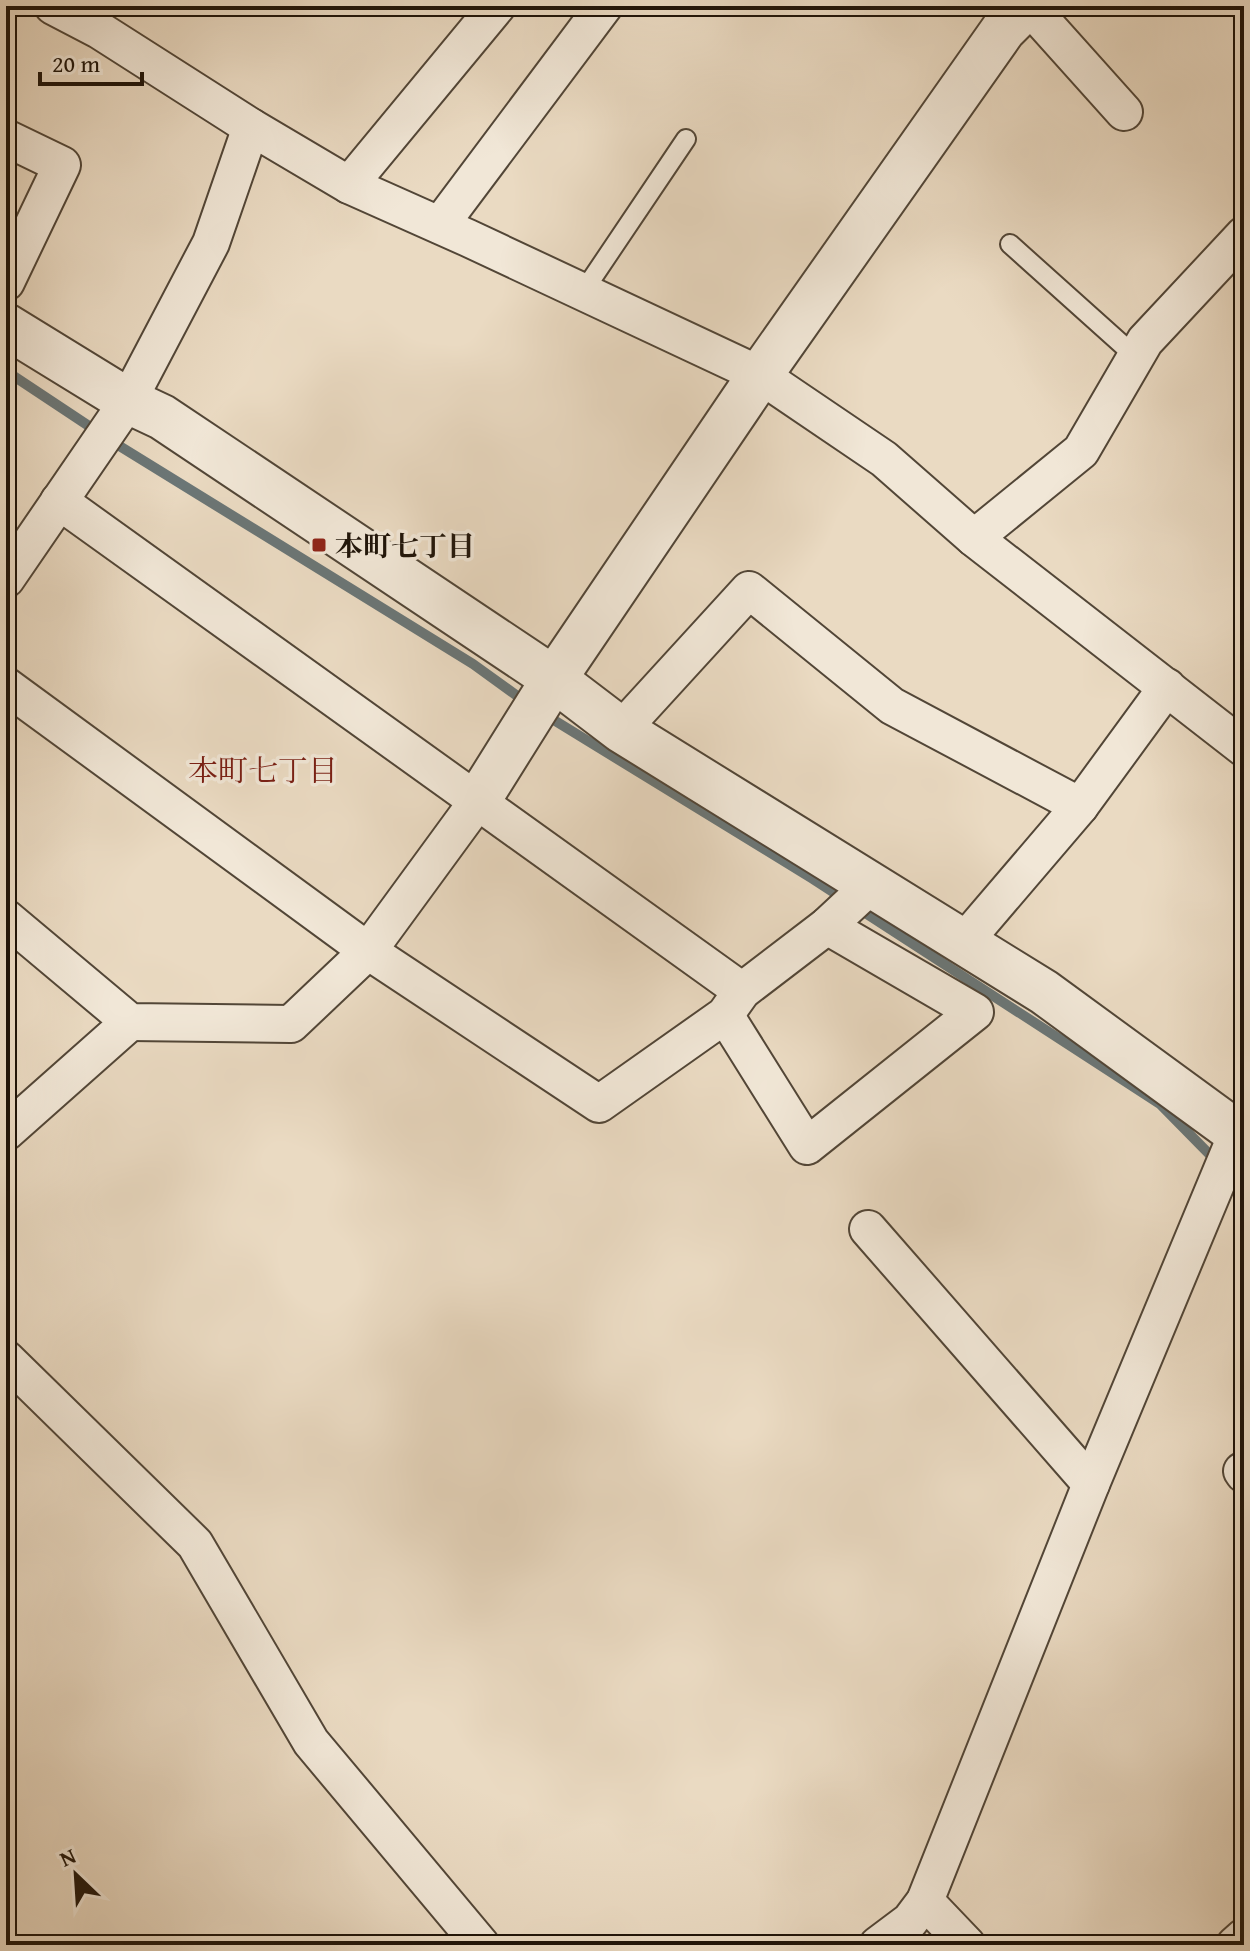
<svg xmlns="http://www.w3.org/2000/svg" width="1250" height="1951" viewBox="0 0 1250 1951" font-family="'Gentium Book Plus','Noto Serif JP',serif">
<rect width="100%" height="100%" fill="#eadac2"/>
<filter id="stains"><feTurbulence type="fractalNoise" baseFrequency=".0025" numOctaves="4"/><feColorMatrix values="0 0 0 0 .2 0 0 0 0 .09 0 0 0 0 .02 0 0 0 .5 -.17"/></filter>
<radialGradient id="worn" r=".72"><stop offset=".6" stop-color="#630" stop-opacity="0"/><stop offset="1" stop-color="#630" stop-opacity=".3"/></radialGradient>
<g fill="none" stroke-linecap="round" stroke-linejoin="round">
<g stroke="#6b7676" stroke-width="10">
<path d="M 6,371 L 113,442 L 473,664 L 527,703"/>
<path d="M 544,714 L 813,879 L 1160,1104 L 1218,1163"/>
<path d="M 1229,1175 L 1244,1189"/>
</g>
<g stroke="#524637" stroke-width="22">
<g id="service">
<path d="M 1010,244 L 1136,357"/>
<path d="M 583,292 L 686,139"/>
</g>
</g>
<g stroke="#524637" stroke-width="40">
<g id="minor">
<path d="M 53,6 L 99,30 L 251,127 L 349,185 L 468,238 L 760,375 L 884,459 L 974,538 L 1244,748"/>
<path d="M 1029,6 L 1124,112"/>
<path d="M 6,138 L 62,165 L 6,282"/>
<path d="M 349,185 L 497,6"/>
<path d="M 440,225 L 604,6"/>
<path d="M 59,501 L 742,991"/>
<path d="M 974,538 L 1081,451 L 1145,341 L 1244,235"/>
<path d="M 6,579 L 128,401 L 211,243 L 251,127"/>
<path d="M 6,686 L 368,951 L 599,1104 L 725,1015 L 742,991 L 827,926 L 871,885"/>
<path d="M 621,730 L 749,590 L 892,706 L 1080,806"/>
<path d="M 6,918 L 130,1022 L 291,1024 L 368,951 L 477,802"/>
<path d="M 963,943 L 1080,806 L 1167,687"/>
<path d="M 725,1015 L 807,1146 L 975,1012 L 827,926"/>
<path d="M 6,1132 L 130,1022"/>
<path d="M 868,1229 L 1091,1484"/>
<path d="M 6,1359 L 195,1544 L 311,1742 L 481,1945"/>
<path d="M 1244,1470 L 1242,1471 L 1244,1474"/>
<path d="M 925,1901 L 967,1945"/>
<path d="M 878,1945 L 910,1921 L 925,1901 L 1091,1484 L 1244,1117"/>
<path d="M 1235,1945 L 1244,1937"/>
</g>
</g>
<g stroke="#524637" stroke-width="48">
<g id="tertiary">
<path d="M 6,326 L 128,401 L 162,417 L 554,679 L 621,730 L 1044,992 L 1244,1138"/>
<path d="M 477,802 L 554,679 L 760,375 L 1003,30 L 1027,6"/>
</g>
</g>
<use href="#service" stroke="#f1e7d7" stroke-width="18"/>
<use href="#minor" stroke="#f1e7d7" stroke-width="36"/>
<use href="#tertiary" stroke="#f1e7d7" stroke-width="44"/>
</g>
<rect fill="#8f2418" stroke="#f1e7d7" stroke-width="3" x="311" y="537" width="16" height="16" rx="4"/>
<g text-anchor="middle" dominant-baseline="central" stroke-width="7" stroke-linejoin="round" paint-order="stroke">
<g font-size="28" font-weight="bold" fill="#1f1409" stroke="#f1e7d7" text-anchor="start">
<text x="335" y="545">本町七丁目</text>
</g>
<g font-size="30" fill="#7a1f14" stroke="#f1e7d7">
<text x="263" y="770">本町七丁目</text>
</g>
</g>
<rect width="1250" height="1951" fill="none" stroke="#eadac2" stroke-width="32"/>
<rect x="8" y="8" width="1234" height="1935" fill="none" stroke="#1f1409" stroke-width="4"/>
<rect x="16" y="16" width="1218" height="1919" fill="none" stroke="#1f1409" stroke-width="2"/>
<g transform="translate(76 1875) rotate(335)" stroke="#f1e7d7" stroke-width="6" paint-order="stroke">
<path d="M0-6L14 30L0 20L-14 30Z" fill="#1f1409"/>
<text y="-12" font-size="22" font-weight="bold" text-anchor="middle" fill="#1f1409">N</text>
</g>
<path d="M40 72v12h102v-12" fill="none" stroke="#1f1409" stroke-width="4"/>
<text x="52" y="72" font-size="24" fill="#1f1409" stroke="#f1e7d7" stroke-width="6" paint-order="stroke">20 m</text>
<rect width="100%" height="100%" filter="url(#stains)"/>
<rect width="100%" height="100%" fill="url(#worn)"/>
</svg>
